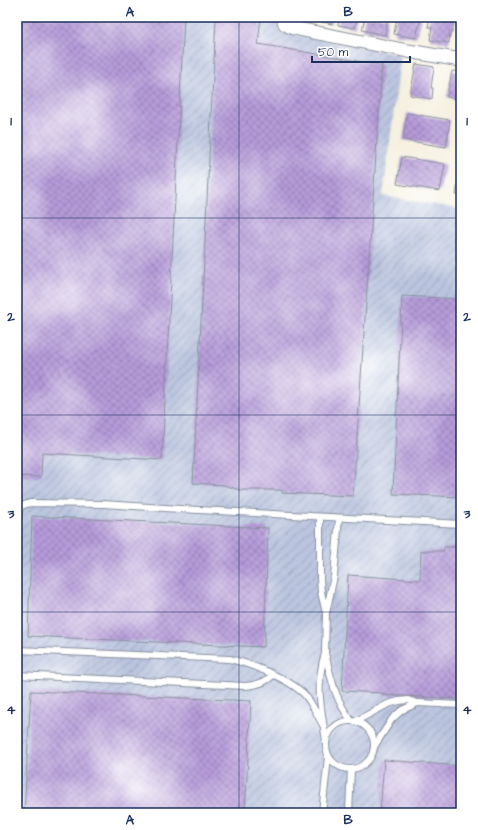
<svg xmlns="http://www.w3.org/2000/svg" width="478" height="830" viewBox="0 0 478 830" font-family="'Architects Daughter',sans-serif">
<defs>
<pattern id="industrial-furrows" width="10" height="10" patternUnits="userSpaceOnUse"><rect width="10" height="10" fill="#bac4de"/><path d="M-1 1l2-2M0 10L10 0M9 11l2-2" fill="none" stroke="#96a0b7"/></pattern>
<pattern id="building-cross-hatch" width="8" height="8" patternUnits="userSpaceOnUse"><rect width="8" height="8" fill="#b69bd9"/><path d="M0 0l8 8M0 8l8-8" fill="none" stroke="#937fb3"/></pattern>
</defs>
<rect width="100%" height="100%" fill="#fff"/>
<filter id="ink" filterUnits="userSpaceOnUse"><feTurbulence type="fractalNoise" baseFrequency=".025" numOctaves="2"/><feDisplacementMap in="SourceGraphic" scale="8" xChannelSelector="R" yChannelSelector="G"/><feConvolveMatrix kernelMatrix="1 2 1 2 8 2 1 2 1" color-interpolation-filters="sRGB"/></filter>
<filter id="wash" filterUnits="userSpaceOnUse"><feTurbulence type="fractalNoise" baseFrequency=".012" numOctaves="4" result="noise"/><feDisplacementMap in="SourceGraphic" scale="16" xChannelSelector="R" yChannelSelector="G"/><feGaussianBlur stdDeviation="0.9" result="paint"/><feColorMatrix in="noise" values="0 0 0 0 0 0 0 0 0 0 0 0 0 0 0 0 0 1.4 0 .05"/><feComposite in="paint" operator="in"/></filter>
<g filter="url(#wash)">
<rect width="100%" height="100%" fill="#f5f0df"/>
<path fill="url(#industrial-furrows)" d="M 17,17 L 277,17 L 280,32 L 401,54 L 383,196 L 461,209 L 461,813 L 17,813 Z"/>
<g id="blocks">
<g fill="url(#building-cross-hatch)">
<path d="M 17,17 L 184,17 L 162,460 L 42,453 L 41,477 L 17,476 Z"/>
<path d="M 216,17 L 261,17 L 258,44 L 382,65 L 353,496 L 282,493 L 282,490 L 240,490 L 224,485 L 193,483 Z"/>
<path d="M 314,17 L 333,17 L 332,24 L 318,21 L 319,19 Z"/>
<path d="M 339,17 L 357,17 L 355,28 L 338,25 Z"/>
<path d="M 365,17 L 388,17 L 385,35 L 362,30 Z"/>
<path d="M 397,17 L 421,17 L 416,38 L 394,34 Z"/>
<path d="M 430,17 L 455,17 L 452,33 L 450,33 L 449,43 L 430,40 L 432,27 L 428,27 Z"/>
<path d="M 416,64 L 434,67 L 431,88 L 433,88 L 432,99 L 410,95 Z"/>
<path d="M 452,71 L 461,72 L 461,100 L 447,97 Z"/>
<path d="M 407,113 L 450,120 L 446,147 L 403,140 Z"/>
<path d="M 402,157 L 445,164 L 440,191 L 397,184 Z"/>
<path d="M 460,167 L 461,167 L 461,195 L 456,195 Z"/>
<path d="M 402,296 L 461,299 L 461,497 L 393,494 Z"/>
<path d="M 32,516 L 268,528 L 264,647 L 28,636 Z"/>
<path d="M 444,547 L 461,547 L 461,699 L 383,695 L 383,693 L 342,691 L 348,575 L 420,580 L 421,551 L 444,551 Z"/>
<path d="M 31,691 L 251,701 L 245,813 L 24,813 Z"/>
<path d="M 384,760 L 461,766 L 461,813 L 380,813 Z"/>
</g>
</g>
</g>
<g filter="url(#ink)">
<use href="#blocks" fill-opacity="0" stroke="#88909e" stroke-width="1"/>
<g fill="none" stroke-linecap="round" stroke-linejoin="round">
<g stroke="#88909e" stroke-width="8">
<g id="service">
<path d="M 320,517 L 320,579 L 321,592 L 326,613 L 334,576 L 339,518"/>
<path d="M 17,560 L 18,515 L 21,506 L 30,503 L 103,504 L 180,509 L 461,524"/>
<path d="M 17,650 L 230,659 C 251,664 287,678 303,693 C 312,702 317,715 323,725"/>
<path d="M 325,653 L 326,613"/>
<path d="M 17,675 L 246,686 C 256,685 266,683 273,675"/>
<circle cx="350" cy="745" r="24"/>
<path d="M 356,721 L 388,704 L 399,701 L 408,700 L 418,703 L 461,705"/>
<path d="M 326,741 C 321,708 315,686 325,653 C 331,678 335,700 351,720"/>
<path d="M 374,747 L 392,719 L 402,710 L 418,703"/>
<path d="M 322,813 L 328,757"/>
<path d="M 349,813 L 351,769"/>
</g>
</g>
<g stroke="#88909e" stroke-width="15">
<path id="minor" d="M 283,17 L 285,24 L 293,28 L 408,51 L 461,60"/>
</g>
<use href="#service" stroke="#fff" stroke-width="6"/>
<use href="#minor" stroke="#fff" stroke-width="13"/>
</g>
</g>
<path fill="none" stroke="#1b2f5e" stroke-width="1" stroke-opacity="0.55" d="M 239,17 L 239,813M 17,218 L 461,218M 17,415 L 461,415M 17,612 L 461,612"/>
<rect width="478" height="830" fill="none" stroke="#fff" stroke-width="44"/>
<path d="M312 56v6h98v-6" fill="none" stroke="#1b2f5e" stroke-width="2"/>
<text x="318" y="56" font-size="12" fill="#1b2f5e" stroke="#ffffff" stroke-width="3" paint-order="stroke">50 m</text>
<rect x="22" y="22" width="434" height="786" fill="none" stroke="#1b2f5e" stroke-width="1.5"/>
<g font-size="13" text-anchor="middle" font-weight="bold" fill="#1b2f5e">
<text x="130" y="16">A</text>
<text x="348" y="16">B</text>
<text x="11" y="125">1</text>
<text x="467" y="125">1</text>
<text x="11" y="321">2</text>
<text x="467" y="321">2</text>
<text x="11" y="518">3</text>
<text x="467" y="518">3</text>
<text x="11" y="714">4</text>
<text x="467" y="714">4</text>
<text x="130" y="824">A</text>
<text x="348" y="824">B</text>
</g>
</svg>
